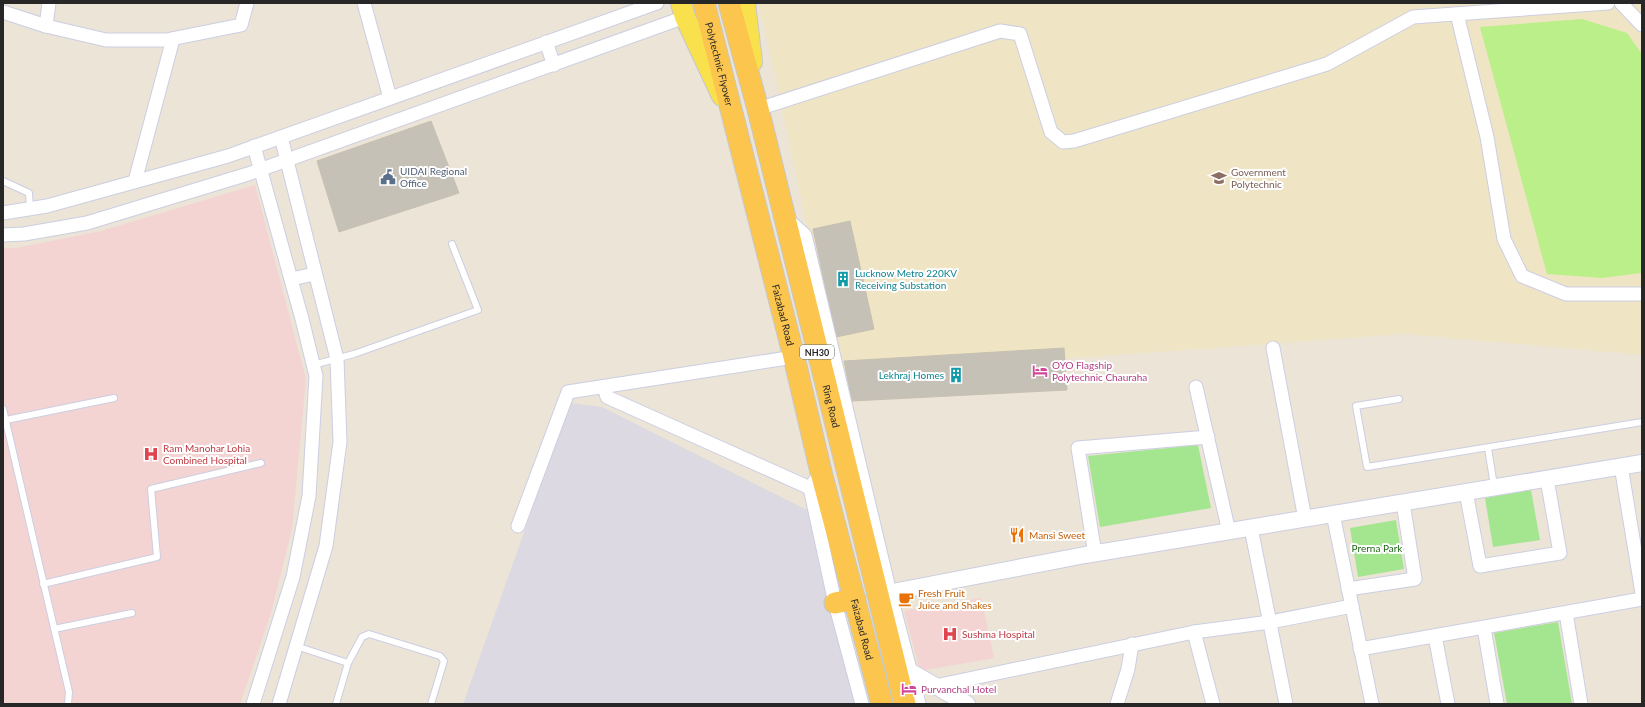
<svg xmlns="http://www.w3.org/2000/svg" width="1645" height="707" viewBox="0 0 1645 707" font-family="Lato,sans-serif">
<rect width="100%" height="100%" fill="#ebe4d7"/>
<path fill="#dcd9e2" d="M 570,403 L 602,407 L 811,512 L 860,704 L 463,704 Z"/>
<path fill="#efe5c4" d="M 759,3 L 1642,3 L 1642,355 L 1405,334 L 839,375 Z"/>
<g fill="#f3d4d3">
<path d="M 255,185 L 306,379 L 292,529 L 271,613 L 240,704 L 3,704 L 3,248 L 16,248 L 101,231 Z"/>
<path d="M 981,598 L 994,658 L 920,671 L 904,611 Z"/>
</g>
<g fill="#a4e68f">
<path d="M 1198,445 L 1211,508 L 1100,527 L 1088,456 Z"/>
<path d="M 1531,490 L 1540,540 L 1493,547 L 1485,498 Z"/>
<path d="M 1396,520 L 1404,569 L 1358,577 L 1350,528 Z"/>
<path d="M 1558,622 L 1572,704 L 1507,704 L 1494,633 Z"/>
</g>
<path fill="#baef89" d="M 1582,19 L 1627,33 L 1642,54 L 1642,273 L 1602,278 L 1547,274 L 1480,27 Z"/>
<g fill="#c6c1b7" stroke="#c6c0b1">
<path d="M 431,121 L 459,193 L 339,232 L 317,161 Z"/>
<path d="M 850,221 L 874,329 L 836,337 L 813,229 Z"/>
<path d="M 1064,348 L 1067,390 L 852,401 L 844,361 Z"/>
</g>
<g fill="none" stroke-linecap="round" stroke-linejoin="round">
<g stroke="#cccee2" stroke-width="8">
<g id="service">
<path d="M 3,181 L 29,193 L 30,208"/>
<path d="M 313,365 L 354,354 L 478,310 L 452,244"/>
<path d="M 1399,399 L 1356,406 L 1367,467 L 1642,422"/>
<path d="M 3,409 L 69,692 L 68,704"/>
<path d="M 6,420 L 114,398"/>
<path d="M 1488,448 L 1494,486"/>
<path d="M 43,584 L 157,557 L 151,489 L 261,463"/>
<path d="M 54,629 L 132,613"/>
<path d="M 296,646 L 348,663 L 362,637 L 369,634 L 440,656 L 444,661 L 431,704"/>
<path d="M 336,704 L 348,663"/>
</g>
</g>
<g stroke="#cccee2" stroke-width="15">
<g id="minor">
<path d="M 364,3 L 390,98"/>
<path d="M 1621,3 L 1642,25"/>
<path d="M 3,12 L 46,26 L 106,40 L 166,40 L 241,25 L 247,3"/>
<path d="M 1457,14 L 1487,137 L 1504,239 L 1522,276 L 1566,294 L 1642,294"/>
<path d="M 46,26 L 49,3"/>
<path d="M 546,42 L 554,65"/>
<path d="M 758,109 L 1000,31 L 1020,34 L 1051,132 L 1063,142 L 1074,141 L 1327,64 L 1413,17 L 1608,3"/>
<path d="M 135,181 L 173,39"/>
<path d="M 3,213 L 47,206 L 228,156 L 657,3"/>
<path d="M 785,217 L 805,235 L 890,593 L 919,704"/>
<path d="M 3,235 L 24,234 L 87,223 L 248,174 L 685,17"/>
<path d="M 291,279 L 315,274"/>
<path d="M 1273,348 L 1305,519"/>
<path d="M 604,387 L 607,397 L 810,488"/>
<path d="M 1196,387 L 1229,532"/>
<path d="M 1621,466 L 1642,593"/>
<path d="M 821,472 L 810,488 L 835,603 L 862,704"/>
<path d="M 1466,492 L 1480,566 L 1560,553 L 1547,479"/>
<path d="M 1333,514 L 1372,704"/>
<path d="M 518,526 L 568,392 L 794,357"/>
<path d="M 1251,528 L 1286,704"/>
<path d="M 1095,554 L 1078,448 L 1208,437"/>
<path d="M 1348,589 L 1415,579 L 1403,503"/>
<path d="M 1566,613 L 1581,704"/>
<path d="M 1484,628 L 1497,704"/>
<path d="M 1194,632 L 1213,704"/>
<path d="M 1435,636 L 1448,704"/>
<path d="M 1360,649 L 1642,599"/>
<path d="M 935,686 L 1194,632 L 1270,622 L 1352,606"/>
<path d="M 253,704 L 293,577 L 309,496 L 316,376 L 302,319 L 254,146"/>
<path d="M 279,704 L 326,546 L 340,442 L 337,359 L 281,137"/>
<path d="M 1117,704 L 1128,669 L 1132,644"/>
</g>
</g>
<g stroke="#cccee2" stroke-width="18">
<g id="tertiary">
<path d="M 877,595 L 1085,555 L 1642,463"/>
<path d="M 911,672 L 967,704"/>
</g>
</g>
<g stroke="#c7c7c7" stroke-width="22">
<g id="primary">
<path d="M 681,3 L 685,17 L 722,96"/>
<path d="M 745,3 L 752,62"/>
</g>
</g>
<g stroke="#c7c7c7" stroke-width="23">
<g id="trunk">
<path id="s1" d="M 704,3 L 794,357 L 821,472 L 882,704"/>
<path id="s2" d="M 729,3 L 758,109 L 905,704"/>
<path d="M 835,603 L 855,599"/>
</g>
</g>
<use href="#service" stroke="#fff" stroke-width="6"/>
<use href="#minor" stroke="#fff" stroke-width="13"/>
<use href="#tertiary" stroke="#fff" stroke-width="16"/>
<use href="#primary" stroke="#f9e14e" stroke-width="20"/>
<use href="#trunk" stroke="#fcc64e" stroke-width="21"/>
</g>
<defs>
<g id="civic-bare" transform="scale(1.2)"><path d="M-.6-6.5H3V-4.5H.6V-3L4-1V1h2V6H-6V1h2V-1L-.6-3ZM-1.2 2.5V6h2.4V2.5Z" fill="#5c6f8a" stroke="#fff" stroke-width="2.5" paint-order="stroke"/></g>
<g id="university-bare" transform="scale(1.2)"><path d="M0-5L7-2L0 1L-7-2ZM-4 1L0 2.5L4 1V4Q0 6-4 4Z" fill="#8d6e63" stroke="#fff" stroke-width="2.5" paint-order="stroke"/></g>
<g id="building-bare" transform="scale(1.2)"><path d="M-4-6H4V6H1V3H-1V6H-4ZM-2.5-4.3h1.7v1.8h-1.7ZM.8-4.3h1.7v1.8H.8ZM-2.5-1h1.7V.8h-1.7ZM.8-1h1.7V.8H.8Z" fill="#0f9aa8" stroke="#fff" stroke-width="2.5" paint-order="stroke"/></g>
<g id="hotel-bare" transform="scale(1.2)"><path d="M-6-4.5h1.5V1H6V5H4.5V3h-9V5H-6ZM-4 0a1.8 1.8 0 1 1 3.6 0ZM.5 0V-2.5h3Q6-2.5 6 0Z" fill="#d1479c" stroke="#fff" stroke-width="2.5" paint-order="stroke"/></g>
<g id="hospital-bare" transform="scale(1.2)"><path d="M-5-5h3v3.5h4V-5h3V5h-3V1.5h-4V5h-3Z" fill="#e0444e" stroke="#fff" stroke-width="2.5" paint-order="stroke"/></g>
<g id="restaurant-bare" transform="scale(1.2)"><path d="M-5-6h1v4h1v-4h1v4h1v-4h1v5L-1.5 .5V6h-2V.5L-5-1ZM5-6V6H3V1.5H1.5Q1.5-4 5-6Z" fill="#e8710a" stroke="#fff" stroke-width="2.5" paint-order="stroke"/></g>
<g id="cafe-bare" transform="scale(1.2)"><path d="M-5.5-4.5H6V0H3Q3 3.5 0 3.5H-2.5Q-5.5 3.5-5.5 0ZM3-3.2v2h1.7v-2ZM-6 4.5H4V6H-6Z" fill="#e8710a" stroke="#fff" stroke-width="2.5" paint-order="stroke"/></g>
</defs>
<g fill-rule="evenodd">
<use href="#civic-bare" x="388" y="177"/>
<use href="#university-bare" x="1219" y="178"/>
<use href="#building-bare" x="843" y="279"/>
<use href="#hotel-bare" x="1040" y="371"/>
<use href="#building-bare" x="956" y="375"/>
<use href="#hospital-bare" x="151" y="454"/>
<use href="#restaurant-bare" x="1017" y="535"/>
<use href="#cafe-bare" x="906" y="599"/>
<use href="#hospital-bare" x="950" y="634"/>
<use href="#hotel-bare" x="909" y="689"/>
</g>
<g text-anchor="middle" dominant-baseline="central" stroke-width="4" stroke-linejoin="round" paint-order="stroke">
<rect fill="#fff" stroke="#686868" stroke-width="1" x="800" y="345" width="34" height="14" rx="3"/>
<g font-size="9" font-weight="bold" fill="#272727">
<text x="817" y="352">NH30</text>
</g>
<g font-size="10" fill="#272727" stroke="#fff">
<text stroke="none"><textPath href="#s1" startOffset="63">Polytechnic Flyover</textPath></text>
<text stroke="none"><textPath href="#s1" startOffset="322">Faizabad Road</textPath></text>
<text stroke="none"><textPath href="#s2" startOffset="416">Ring Road</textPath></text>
<text stroke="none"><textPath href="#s1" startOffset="646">Faizabad Road</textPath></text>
</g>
<g font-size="10" fill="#4e5e75" stroke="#fff" text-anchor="start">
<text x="400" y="171">UIDAI Regional<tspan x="400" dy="12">Office</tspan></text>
</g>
<g font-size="10" fill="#785e54" stroke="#fff" text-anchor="start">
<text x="1231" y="172">Government<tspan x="1231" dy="12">Polytechnic</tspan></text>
</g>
<g font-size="10" fill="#0d838f" stroke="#fff" text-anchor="start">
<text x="855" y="273">Lucknow Metro 220KV<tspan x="855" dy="12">Receiving Substation</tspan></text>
<text x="944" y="375" text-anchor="end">Lekhraj Homes</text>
</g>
<g font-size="10" fill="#b23c85" stroke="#fff" text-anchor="start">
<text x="1052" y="365">OYO Flagship<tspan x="1052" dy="12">Polytechnic Chauraha</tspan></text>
<text x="921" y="689">Purvanchal Hotel</text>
</g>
<g font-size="10" fill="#be3a42" stroke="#fff" text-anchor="start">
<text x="163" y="448">Ram Manohar Lohia<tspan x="163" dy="12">Combined Hospital</tspan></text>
<text x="962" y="634">Sushma Hospital</text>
</g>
<g font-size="10" fill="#c56008" stroke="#fff" text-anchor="start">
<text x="1029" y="535">Mansi Sweet</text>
<text x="918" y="593">Fresh Fruit<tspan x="918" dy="12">Juice and Shakes</tspan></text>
</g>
<g font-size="10" fill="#1e6714" stroke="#fff">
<text x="1377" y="548">Prerna Park</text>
</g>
</g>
<rect width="1645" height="707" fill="none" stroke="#272727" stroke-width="8"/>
</svg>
